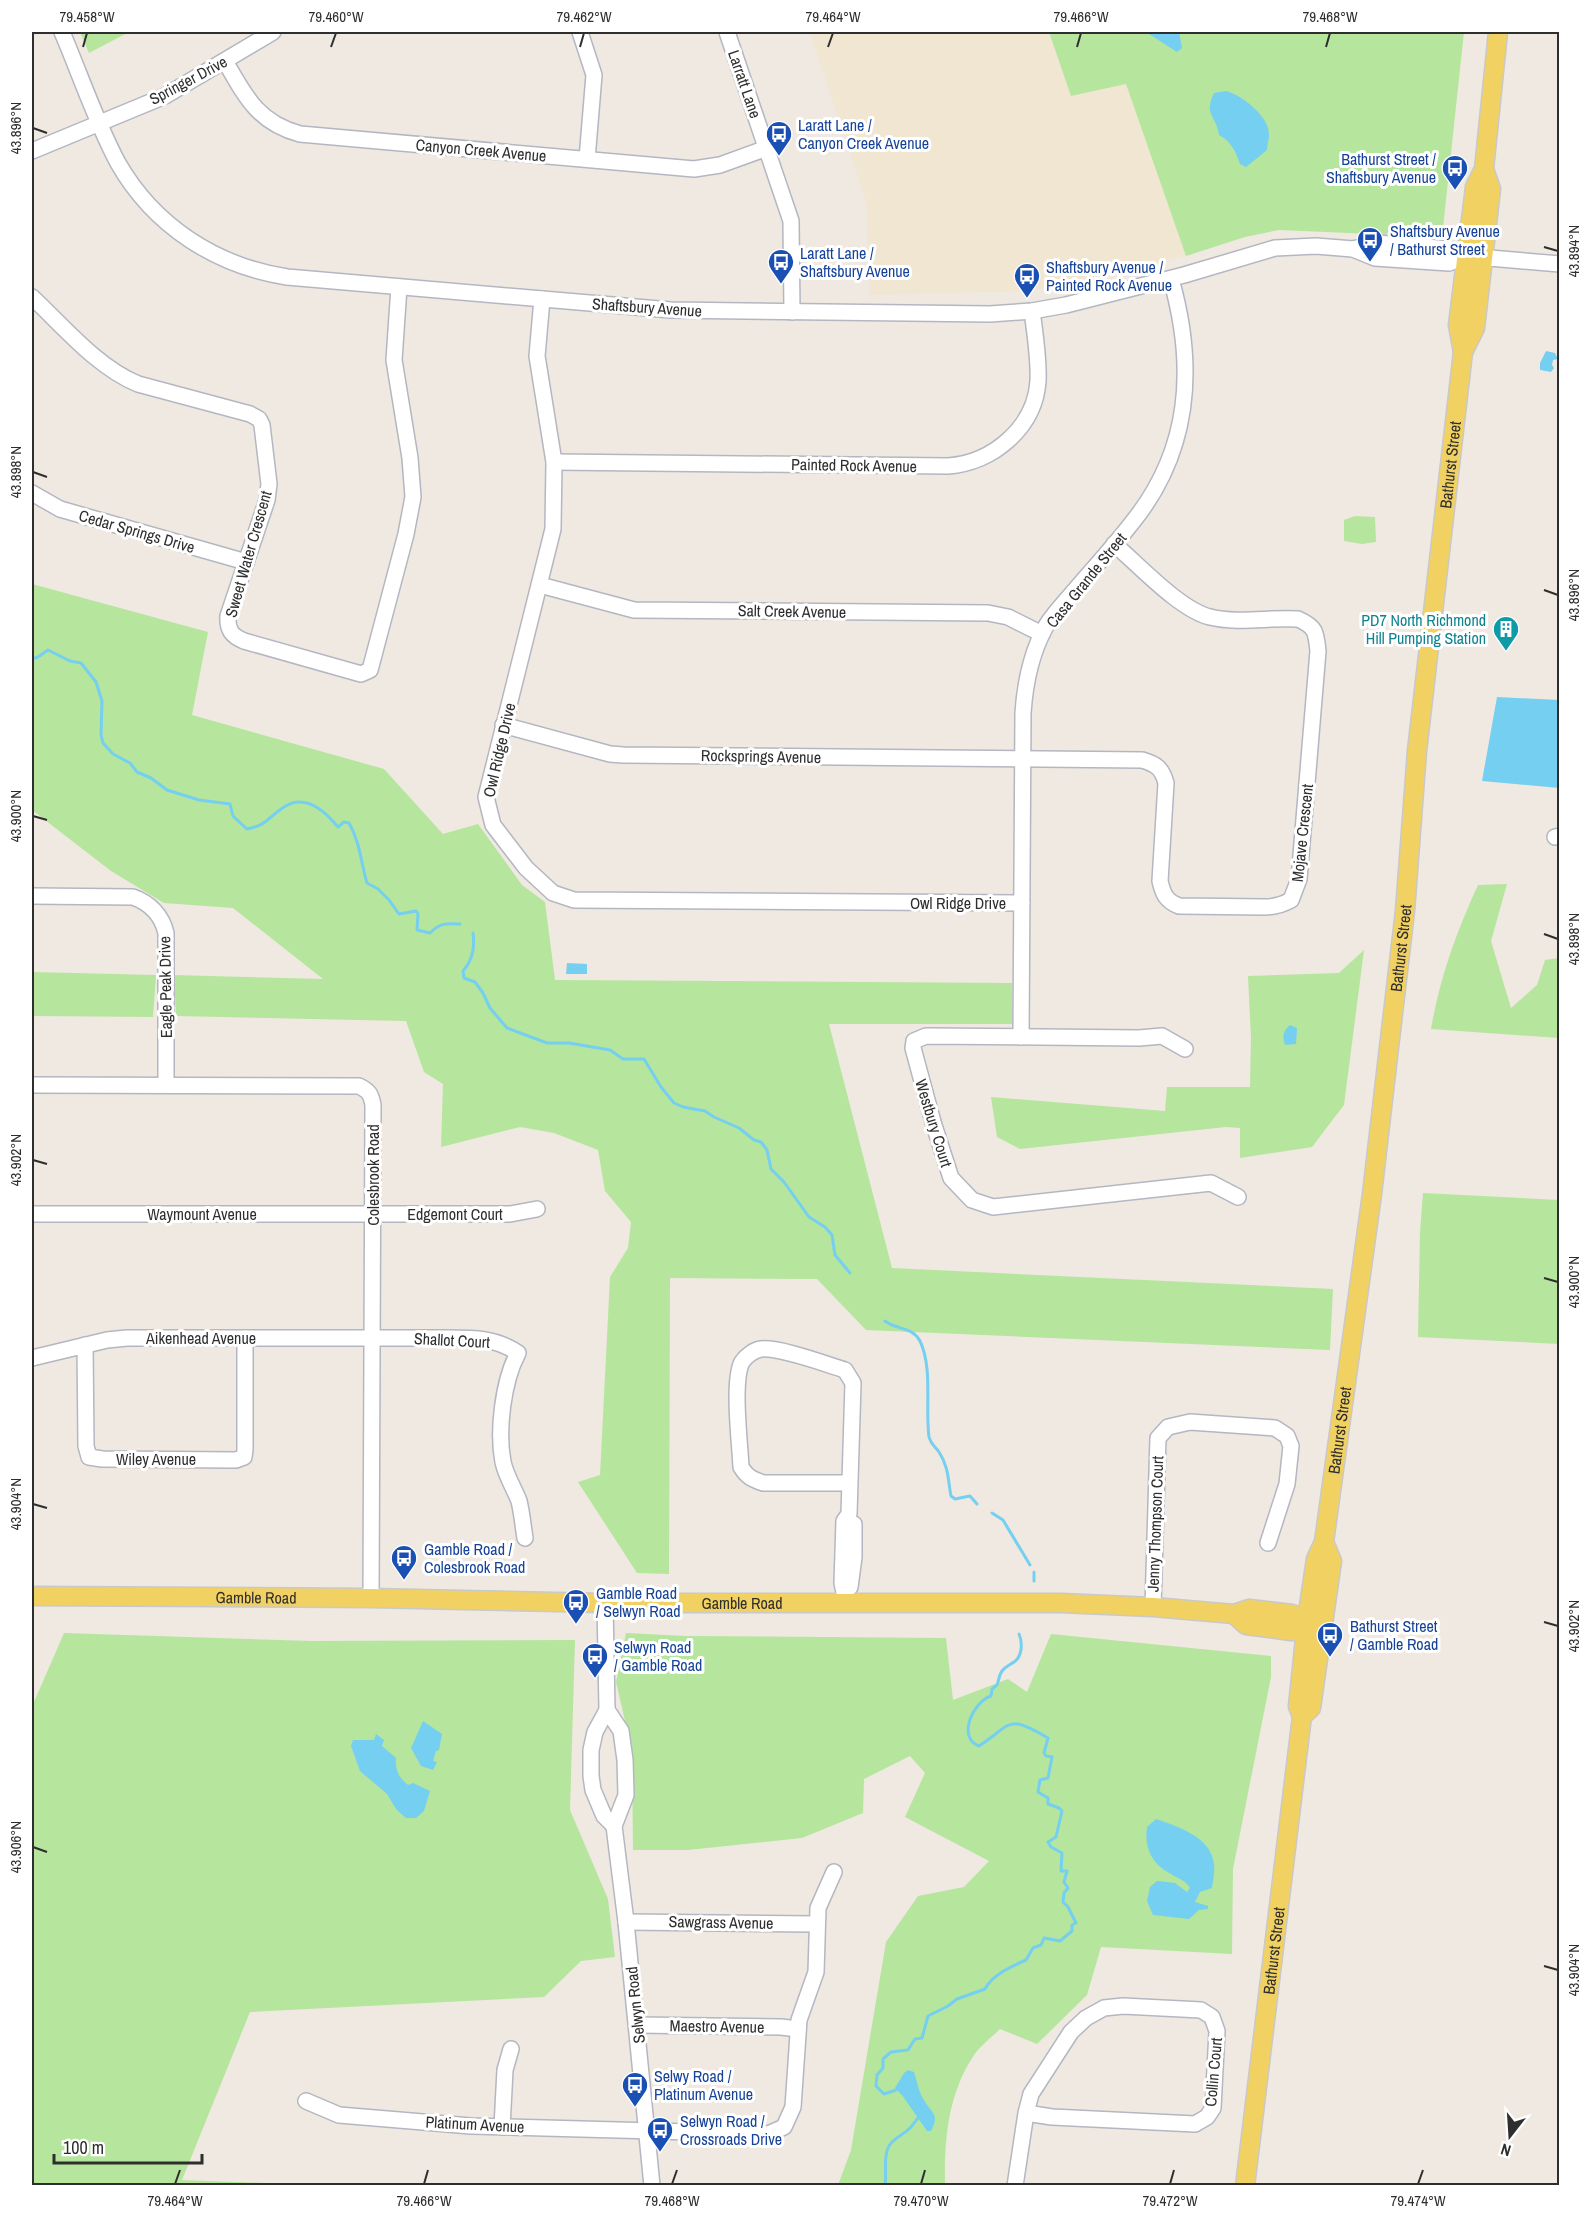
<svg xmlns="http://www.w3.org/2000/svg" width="1591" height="2217" viewBox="0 0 1591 2217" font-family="'Archivo Narrow',sans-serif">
<rect width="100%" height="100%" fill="#efe9e1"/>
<path fill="#f0e6d1" d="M 810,32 L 1049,32 L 1071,96 L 1126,84 L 1186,256 L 1032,291 L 870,295 L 866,202 Z"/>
<g fill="#b6e59e">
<path d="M 80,32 L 129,32 L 89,53 Z"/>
<path d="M 1049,32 L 1464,32 L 1442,237 L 1279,230 L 1245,237 L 1186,256 L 1126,84 L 1071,96 Z"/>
<path d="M 1355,516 L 1375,517 L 1376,542 L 1362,544 L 1344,541 L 1344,520 Z"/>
<path d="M 32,584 L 208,632 L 192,715 L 384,769 L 443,834 L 478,824 L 522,885 L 545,902 L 555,980 L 1012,983 L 1012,1024 L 829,1024 L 892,1268 L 1333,1289 L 1330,1350 L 866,1330 L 817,1279 L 670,1278 L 669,1574 L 637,1573 L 578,1482 L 600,1475 L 610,1277 L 628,1248 L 631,1222 L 605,1191 L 598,1150 L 554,1133 L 520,1127 L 441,1147 L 443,1084 L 424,1072 L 406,1021 L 176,1016 L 174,975 L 323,979 L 233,908 L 164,903 L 111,871 L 32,810 Z"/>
<path d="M 1507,884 L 1491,941 L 1511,1008 L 1537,985 L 1545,960 L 1559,958 L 1559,1038 L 1431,1029 C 1440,977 1456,933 1478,885 Z"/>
<path d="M 1364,950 L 1344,1105 L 1312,1147 L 1240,1158 L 1240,1128 L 1226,1127 L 1020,1149 L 997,1137 L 991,1097 L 1165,1111 L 1167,1087 L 1250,1087 L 1251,1038 L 1248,976 L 1339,973 Z"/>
<path d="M 32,972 L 156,975 L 153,1017 L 32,1016 Z"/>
<path d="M 1423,1193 L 1559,1200 L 1559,1344 L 1418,1337 L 1420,1233 Z"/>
<path d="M 64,1633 L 312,1641 L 575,1640 L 570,1810 L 608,1899 L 615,1957 L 581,1961 L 544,1997 L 250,2012 L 182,2180 L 322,2185 L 32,2185 L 32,1703 L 34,1702 Z"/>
<path d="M 626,1633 L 686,1636 L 946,1638 L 953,1700 L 1008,1679 L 1027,1692 L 1051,1634 L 1271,1656 L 1271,1677 L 1233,1869 L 1232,1954 L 1101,1947 L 1087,1995 L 1037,2044 L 1000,2029 C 992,2037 980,2046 974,2055 C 948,2094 944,2140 945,2185 L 838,2185 L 851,2150 L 886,1942 L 918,1896 L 964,1887 L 989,1861 L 905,1817 L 925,1773 L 910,1756 L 864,1779 L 863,1813 L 802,1838 L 688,1850 L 633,1850 L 632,1751 L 616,1682 Z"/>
</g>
<g fill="#75cff0">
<path d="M 1146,32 L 1179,32 L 1182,48 L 1177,52 Z"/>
<path d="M 1226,91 C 1242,95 1270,117 1269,135 C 1269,140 1267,144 1267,150 L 1246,167 L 1240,164 C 1236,152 1231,141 1219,135 C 1217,116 1203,115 1214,93 Z"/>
<path d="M 1546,351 L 1555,353 L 1558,359 L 1553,360 L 1552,365 L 1554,368 L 1551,372 L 1540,370 L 1540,363 Z"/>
<path d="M 1497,697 L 1559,700 L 1559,788 L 1482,781 Z"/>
<path d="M 567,963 L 587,964 L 587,974 L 566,974 Z"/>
<path d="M 1290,1025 L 1297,1028 L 1296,1044 L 1285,1045 C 1282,1036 1283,1031 1290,1025 Z"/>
<path d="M 423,1721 L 442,1734 L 439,1750 L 436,1751 L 433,1761 L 437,1762 L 433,1770 L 421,1766 L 411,1748 Z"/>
<path d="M 376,1734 L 384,1740 L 382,1746 L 396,1758 C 395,1770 399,1778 408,1785 L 413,1783 L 430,1791 L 424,1811 L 416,1818 L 406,1818 L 396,1809 L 387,1794 L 360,1771 L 351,1746 L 353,1740 L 374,1740 Z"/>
<path d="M 1156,1819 C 1179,1827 1211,1837 1214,1864 C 1215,1872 1213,1881 1212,1888 L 1200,1892 L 1195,1902 L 1208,1906 L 1208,1909 L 1199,1910 L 1189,1919 L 1153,1915 L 1147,1901 L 1150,1887 L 1157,1881 L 1175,1883 L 1187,1892 L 1190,1888 C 1185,1880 1179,1879 1171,1874 C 1152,1864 1144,1848 1147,1827 Z"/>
<path d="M 908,2070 L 914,2072 C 917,2081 919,2093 924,2100 C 932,2114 940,2114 931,2131 L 927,2131 L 902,2095 L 895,2088 L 904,2073 Z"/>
</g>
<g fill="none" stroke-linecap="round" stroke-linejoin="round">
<g stroke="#75cff0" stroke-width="3">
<path d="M 32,659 L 38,657 L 48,650 L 70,661 L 81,663 L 96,682 L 102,701 L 101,735 L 103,743 L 113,754 L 130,763 L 137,772 L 151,778 L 167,790 L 199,800 L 230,804 L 233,816 L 247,829 C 268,825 268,817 284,807 C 305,793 325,811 338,827 L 344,822 L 349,823 C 360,842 361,863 367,883 L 378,889 L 389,900 L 399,914 L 416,911 L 418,914 L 417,930 L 430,933 C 440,923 446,923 460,924"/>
<path d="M 473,933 C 475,947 473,960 463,971 L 464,978 L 475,982 L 483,993 L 490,1008 L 507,1028 L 547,1043 L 569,1043 L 610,1050 L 623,1059 L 644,1059 L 661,1087 L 674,1103 L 683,1107 L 705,1111 L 714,1117 L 739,1128 L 754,1140 L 761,1142 L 767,1150 L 771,1169 L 784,1182 L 809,1217 L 825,1227 L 832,1235 L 835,1255 L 850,1273"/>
<path d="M 885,1321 C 897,1330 913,1327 920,1341 C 933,1368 925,1408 929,1437 C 931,1445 935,1446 939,1452 C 949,1467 948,1481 951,1496 L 955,1499 L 970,1496 L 977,1504"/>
<path d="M 992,1513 L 1003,1520 L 1030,1565"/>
<path d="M 1034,1572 L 1034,1581"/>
<path d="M 896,2090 L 884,2094 L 876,2086 L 877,2075 L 883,2068 L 883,2059 L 891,2052 L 908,2050 L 915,2039 L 922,2038 L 928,2016 L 948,2006 L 957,1999 L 985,1989 C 992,1975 1012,1966 1026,1960 L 1033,1948 L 1041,1945 L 1044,1938 L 1060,1941 L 1072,1931 L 1072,1925 L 1076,1923 L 1068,1907 L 1063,1902 L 1064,1893 L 1068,1888 L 1064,1882 L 1067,1871 L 1061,1871 L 1062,1853 L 1051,1847 L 1048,1842 L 1056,1837 L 1062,1811 L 1059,1808 L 1048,1804 L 1048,1798 L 1038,1792 L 1040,1780 L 1048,1778 L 1052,1757 L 1046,1756 L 1044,1753 L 1048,1738 C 1006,1713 1013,1724 979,1746 C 956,1737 974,1701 991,1696 L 992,1689 L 997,1685 C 999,1680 999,1675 1002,1671 C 1006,1666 1010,1665 1014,1662 C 1022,1657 1023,1643 1019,1634"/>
<path d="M 885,2186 C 887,2174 883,2159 888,2148 C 891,2139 903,2135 909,2129 C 913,2126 915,2121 918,2118"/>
</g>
<g stroke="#b4b7c1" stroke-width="18">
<g id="minor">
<path d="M 62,32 C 80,74 96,122 118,163 C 154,226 216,266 287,277 L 671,310 L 990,314 L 1032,311 L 1066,305 L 1184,275 L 1275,248 L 1316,246 L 1353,249 L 1377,243 L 1449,249 L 1466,256 L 1560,264"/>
<path d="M 580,32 L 594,75 L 587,159"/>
<path d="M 727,32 L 791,221 L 792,312"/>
<path d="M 225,61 C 245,96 258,123 300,134 L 694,169 L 720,165 L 767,148"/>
<path d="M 32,151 L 165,96 L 273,32"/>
<path d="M 1353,249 L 1375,258 L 1449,263 L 1466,256"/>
<path d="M 32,297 C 63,326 98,368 138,384 L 250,414 L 259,419 L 262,425 L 269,484 L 267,500 L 228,616 C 227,630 232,636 244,641 L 361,674 L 370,670 L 406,534 L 413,497 L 410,458 L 394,360 L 399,287"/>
<path d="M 542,299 L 537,356 L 554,462 L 553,529 L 486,797 L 493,825 L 526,868 L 553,893 L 574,900 L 1022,903"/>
<path d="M 554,462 L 948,466 C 992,463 1035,428 1038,381 C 1039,358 1035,334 1032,311"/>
<path d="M 32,493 L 60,509 L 246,562"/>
<path d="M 540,585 L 634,610 L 988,613 L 1008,617 L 1042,634"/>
<path d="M 503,725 L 610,754 L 623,755 L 1142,760 C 1156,764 1162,768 1166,783 L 1160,881 C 1163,894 1166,901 1179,906 L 1265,907 C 1275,907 1282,905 1291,900 L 1299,879 L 1318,651 C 1316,632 1316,627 1298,619 C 1270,617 1238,624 1210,617 C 1180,610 1139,565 1114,544"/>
<path d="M 1555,837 L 1560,836"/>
<path d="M 32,896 L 133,897 C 150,903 162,916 166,933 L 166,1085"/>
<path d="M 1021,1037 L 1023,713 C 1025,683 1031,653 1046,626 C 1054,613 1065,602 1075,590 C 1094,568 1113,547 1131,524 C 1191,451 1196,367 1171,279"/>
<path d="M 1185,1049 L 1162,1036 L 1139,1038 L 926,1036 L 914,1041 L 913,1048 L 933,1122 L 951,1178 L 972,1200 L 993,1207 L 1211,1183 L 1238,1197"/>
<path d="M 32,1085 L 359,1086 C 369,1091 371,1094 373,1105 L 371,1598"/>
<path d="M 32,1214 L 510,1214 L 537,1209"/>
<path d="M 85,1345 L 86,1446 L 89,1457 L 102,1459 L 236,1460 L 244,1457 L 245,1450 L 245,1338"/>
<path d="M 32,1358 L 107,1340 L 127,1338 L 449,1338 C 474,1338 496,1338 518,1353 C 503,1381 497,1431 503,1462 C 506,1476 514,1488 519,1501 C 522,1513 523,1526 525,1538"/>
<path d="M 850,1587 L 854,1557 L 854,1524"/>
<path d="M 846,1602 L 842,1583 L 844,1521 L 849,1514 L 853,1383 L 845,1370 C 825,1364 780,1347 761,1349 C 754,1350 746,1356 742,1362 C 732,1381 740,1444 741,1467 C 747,1477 752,1479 763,1483 L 849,1483"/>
<path d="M 605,1603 L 607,1710 L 595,1732 L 591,1750 L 591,1776 L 593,1790 L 604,1816 L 614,1826"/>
<path d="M 1153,1607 L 1158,1438 L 1168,1427 L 1190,1422 L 1275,1428 L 1287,1436 L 1291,1446 L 1287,1484 L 1268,1543"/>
<path d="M 607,1710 L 621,1731 L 625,1760 L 626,1795 L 614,1826 L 626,1922 L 652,2186"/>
<path d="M 626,1922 L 816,1924"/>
<path d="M 637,2025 L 781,2027 L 798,2029"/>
<path d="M 306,2101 L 339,2115 L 471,2126 L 768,2134 L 784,2127 L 793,2107 L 799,2020 L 816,1972 L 818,1908 L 834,1872"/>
<path d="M 502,2127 L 505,2070 L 511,2049"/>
<path d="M 1015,2186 L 1026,2113 L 1031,2094 L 1071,2032 L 1086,2018 L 1104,2008 L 1123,2006 L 1201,2010 L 1212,2017 L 1217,2031 L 1213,2108 L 1207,2117 L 1195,2124 L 1052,2117 L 1026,2113"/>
</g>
</g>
<g stroke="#c9c9c9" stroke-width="21">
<g id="major">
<path d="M 1463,352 L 1475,328 L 1491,189 L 1484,169"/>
<path id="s1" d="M 32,1596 L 371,1598 L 605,1603 L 1061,1603 L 1153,1607 L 1234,1614 L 1249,1609 L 1292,1614 L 1324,1626"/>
<path d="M 1234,1614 L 1246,1625 L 1291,1631 L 1317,1627"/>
<path d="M 1302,1716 L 1311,1708 L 1332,1561 L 1324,1542"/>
<path id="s2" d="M 1245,2186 L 1302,1716 L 1298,1706 L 1307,1619 L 1316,1559 L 1324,1542 L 1372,1194 L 1388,1056 L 1405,911 L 1417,751 L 1463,352 L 1458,325 L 1475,187 L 1484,169 L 1498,32"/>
</g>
</g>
<use href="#minor" stroke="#fff" stroke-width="15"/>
<use href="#major" stroke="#f2d163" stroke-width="18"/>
</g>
<path fill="none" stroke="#2e2e2e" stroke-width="2" d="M 83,47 L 87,33M 331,47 L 336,33M 580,47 L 584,33M 828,47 L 833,33M 1077,47 L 1081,33M 1326,47 L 1330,33M 33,128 L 47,133M 1544,247 L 1558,251M 33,472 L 47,477M 1544,590 L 1558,595M 33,816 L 47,820M 1544,934 L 1558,939M 33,1160 L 47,1164M 1544,1278 L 1558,1282M 33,1504 L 47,1508M 1544,1622 L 1558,1626M 33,1847 L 47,1852M 1544,1966 L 1558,1970M 175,2184 L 180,2170M 424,2184 L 428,2170M 672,2184 L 677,2170M 921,2184 L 925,2170M 1170,2184 L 1174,2170M 1418,2184 L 1423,2170"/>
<defs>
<g id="bus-pin" transform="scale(1.35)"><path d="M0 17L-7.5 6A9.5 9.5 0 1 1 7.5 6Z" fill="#1a4fb4" stroke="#fff"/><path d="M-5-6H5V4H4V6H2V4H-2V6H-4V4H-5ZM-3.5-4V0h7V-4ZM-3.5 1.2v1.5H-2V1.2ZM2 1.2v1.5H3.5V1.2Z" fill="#fff"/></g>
<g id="building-pin" transform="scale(1.35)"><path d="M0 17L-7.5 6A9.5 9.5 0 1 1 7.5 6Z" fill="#0f9aa8" stroke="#fff"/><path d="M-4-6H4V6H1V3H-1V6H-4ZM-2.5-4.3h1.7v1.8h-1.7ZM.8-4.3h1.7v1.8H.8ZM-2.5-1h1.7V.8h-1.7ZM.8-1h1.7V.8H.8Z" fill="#fff"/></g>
</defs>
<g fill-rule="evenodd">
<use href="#bus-pin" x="779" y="134"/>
<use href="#bus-pin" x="1455" y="168"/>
<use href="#bus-pin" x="1370" y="240"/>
<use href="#bus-pin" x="781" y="262"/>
<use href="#bus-pin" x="1027" y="276"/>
<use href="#building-pin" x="1506" y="629"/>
<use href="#bus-pin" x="404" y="1558"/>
<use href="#bus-pin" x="576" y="1602"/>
<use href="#bus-pin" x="1330" y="1635"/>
<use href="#bus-pin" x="595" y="1656"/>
<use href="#bus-pin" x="635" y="2085"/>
<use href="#bus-pin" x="660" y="2130"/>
</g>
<g text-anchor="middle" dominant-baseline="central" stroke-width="6" stroke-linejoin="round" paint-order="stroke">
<g font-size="16" fill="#2e2e2e" stroke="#fff">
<text transform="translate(188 80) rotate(-28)">Springer Drive</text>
<text transform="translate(745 84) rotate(71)">Larratt Lane</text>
<text transform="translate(481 150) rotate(5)">Canyon Creek Avenue</text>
<text transform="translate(647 307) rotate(4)">Shaftsbury Avenue</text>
<text transform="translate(854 465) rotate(1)">Painted Rock Avenue</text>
<text stroke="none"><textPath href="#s2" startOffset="1736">Bathurst Street</textPath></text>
<text transform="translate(137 531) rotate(16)">Cedar Springs Drive</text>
<text transform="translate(248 554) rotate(-74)">Sweet Water Crescent</text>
<text transform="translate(1086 580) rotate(-51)">Casa Grande Street</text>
<text transform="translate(792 611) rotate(1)">Salt Creek Avenue</text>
<text transform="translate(499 750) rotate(-77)">Owl Ridge Drive</text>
<text transform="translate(761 756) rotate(1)">Rocksprings Avenue</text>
<text transform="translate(1302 833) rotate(-84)">Mojave Crescent</text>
<text x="958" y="903">Owl Ridge Drive</text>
<text stroke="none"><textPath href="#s2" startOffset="1250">Bathurst Street</textPath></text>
<text transform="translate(165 987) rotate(-91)">Eagle Peak Drive</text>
<text transform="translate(934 1123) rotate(73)">Westbury Court</text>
<text transform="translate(373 1175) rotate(-90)">Colesbrook Road</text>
<text x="202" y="1214">Waymount Avenue</text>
<text x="455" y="1214">Edgemont Court</text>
<text x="201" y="1338">Aikenhead Avenue</text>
<text transform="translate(452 1340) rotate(3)">Shallot Court</text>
<text stroke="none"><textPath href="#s2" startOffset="764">Bathurst Street</textPath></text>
<text x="156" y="1459">Wiley Avenue</text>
<text transform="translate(1155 1524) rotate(-88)">Jenny Thompson Court</text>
<text stroke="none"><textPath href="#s1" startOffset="224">Gamble Road</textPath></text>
<text stroke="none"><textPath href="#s1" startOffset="710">Gamble Road</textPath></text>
<text transform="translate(721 1922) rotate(1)">Sawgrass Avenue</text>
<text stroke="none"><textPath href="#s2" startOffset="237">Bathurst Street</textPath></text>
<text transform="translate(635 2005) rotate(-96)">Selwyn Road</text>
<text transform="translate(717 2026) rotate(1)">Maestro Avenue</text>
<text transform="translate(1213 2072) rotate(-85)">Collin Court</text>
<text transform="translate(475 2124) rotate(3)">Platinum Avenue</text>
</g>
<g font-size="16" fill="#164399" stroke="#fff" text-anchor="start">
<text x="798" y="125">Laratt Lane /<tspan x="798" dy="18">Canyon Creek Avenue</tspan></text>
<text x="1436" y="159" text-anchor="end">Bathurst Street /<tspan x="1436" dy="18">Shaftsbury Avenue</tspan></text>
<text x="1390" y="231">Shaftsbury Avenue<tspan x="1390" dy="18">/ Bathurst Street</tspan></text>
<text x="800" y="253">Laratt Lane /<tspan x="800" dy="18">Shaftsbury Avenue</tspan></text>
<text x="1046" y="267">Shaftsbury Avenue /<tspan x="1046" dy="18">Painted Rock Avenue</tspan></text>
<text x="424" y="1549">Gamble Road /<tspan x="424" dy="18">Colesbrook Road</tspan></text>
<text x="596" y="1593">Gamble Road<tspan x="596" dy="18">/ Selwyn Road</tspan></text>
<text x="1350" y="1626">Bathurst Street<tspan x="1350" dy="18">/ Gamble Road</tspan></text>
<text x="614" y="1647">Selwyn Road<tspan x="614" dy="18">/ Gamble Road</tspan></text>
<text x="654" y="2076">Selwy Road /<tspan x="654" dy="18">Platinum Avenue</tspan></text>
<text x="680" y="2121">Selwyn Road /<tspan x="680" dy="18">Crossroads Drive</tspan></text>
</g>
<g font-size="16" fill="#0d838f" stroke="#fff" text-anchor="end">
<text x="1486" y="620">PD7 North Richmond<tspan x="1486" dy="18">Hill Pumping Station</tspan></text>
</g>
</g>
<rect width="1591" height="2217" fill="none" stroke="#ffffff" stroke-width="66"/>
<g transform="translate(1510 2136) rotate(197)" stroke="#ffffff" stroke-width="4.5" paint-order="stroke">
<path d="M0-4.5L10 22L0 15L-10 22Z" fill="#2e2e2e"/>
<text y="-9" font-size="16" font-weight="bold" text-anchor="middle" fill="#2e2e2e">N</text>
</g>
<path d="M54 2154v9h148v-9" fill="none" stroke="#2e2e2e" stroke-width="3"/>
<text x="63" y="2154" font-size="18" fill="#2e2e2e" stroke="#ffffff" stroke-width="4.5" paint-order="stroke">100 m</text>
<rect x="33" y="33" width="1525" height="2151" fill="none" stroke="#2e2e2e" stroke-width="2"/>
<g font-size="15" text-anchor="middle" fill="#2e2e2e">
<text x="87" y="22">79.458°W</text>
<text x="336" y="22">79.460°W</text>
<text x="584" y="22">79.462°W</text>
<text x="833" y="22">79.464°W</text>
<text x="1081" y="22">79.466°W</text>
<text x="1330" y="22">79.468°W</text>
<text transform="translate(16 128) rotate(-90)" y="5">43.896°N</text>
<text transform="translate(1574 251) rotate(-90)" y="5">43.894°N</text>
<text transform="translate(16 472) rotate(-90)" y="5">43.898°N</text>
<text transform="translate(1574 595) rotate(-90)" y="5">43.896°N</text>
<text transform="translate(16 816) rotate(-90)" y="5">43.900°N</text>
<text transform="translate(1574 939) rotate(-90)" y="5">43.898°N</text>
<text transform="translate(16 1160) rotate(-90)" y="5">43.902°N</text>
<text transform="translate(1574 1282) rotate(-90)" y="5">43.900°N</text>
<text transform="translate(16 1504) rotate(-90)" y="5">43.904°N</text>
<text transform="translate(1574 1626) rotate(-90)" y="5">43.902°N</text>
<text transform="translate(16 1847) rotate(-90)" y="5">43.906°N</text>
<text transform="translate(1574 1970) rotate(-90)" y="5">43.904°N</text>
<text x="175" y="2206">79.464°W</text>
<text x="424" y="2206">79.466°W</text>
<text x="672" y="2206">79.468°W</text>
<text x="921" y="2206">79.470°W</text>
<text x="1170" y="2206">79.472°W</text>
<text x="1418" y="2206">79.474°W</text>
</g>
</svg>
